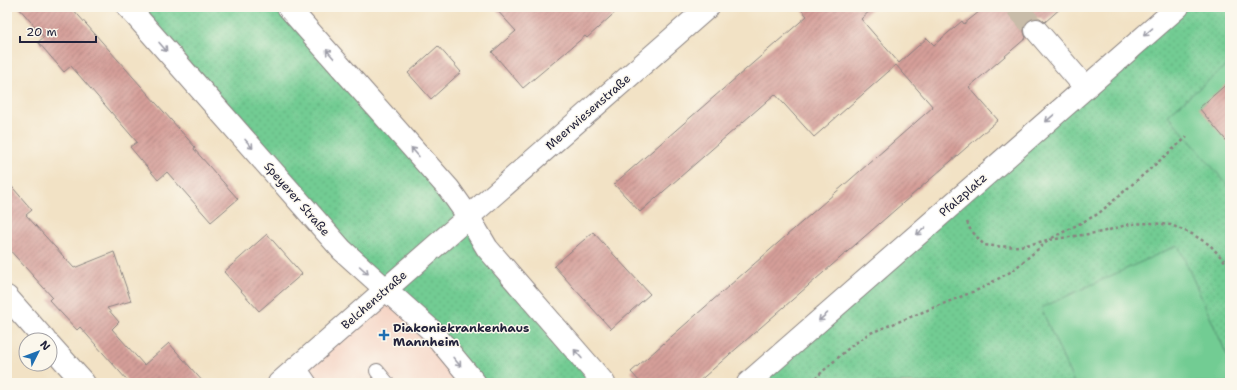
<svg xmlns="http://www.w3.org/2000/svg" width="1237" height="390" viewBox="0 0 1237 390" font-family="'Shantell Sans',sans-serif">
<defs>
<pattern id="grass-dots" width="8" height="8" patternUnits="userSpaceOnUse"><rect width="8" height="8" fill="#72cc93"/><path d="M2 2h.1M6 6h.1" fill="none" stroke="#62af80" stroke-width="1.8" stroke-linecap="round"/></pattern>
<pattern id="building-hatch" width="6" height="6" patternUnits="userSpaceOnUse"><rect width="6" height="6" fill="#d59f99"/><path d="M-1 1l2-2M0 6l6-6M5 7l2-2" fill="none" stroke="#ac817e"/></pattern>
</defs>
<rect width="100%" height="100%" fill="#fbf7ec"/>
<filter id="ink" filterUnits="userSpaceOnUse"><feTurbulence type="fractalNoise" baseFrequency=".025" numOctaves="2"/><feDisplacementMap in="SourceGraphic" scale="8" xChannelSelector="R" yChannelSelector="G"/><feConvolveMatrix kernelMatrix="1 2 1 2 8 2 1 2 1" color-interpolation-filters="sRGB"/></filter>
<filter id="wash" filterUnits="userSpaceOnUse"><feTurbulence type="fractalNoise" baseFrequency=".012" numOctaves="4" result="noise"/><feDisplacementMap in="SourceGraphic" scale="16" xChannelSelector="R" yChannelSelector="G"/><feGaussianBlur stdDeviation="0.9" result="paint"/><feColorMatrix in="noise" values="0 0 0 0 0 0 0 0 0 0 0 0 0 0 0 0 0 1.4 0 .05"/><feComposite in="paint" operator="in"/></filter>
<g filter="url(#wash)">
<rect width="100%" height="100%" fill="#f2e2c5"/>
<path fill="#f5d2c2" d="M 386,289 L 475,383 L 279,383 Z"/>
<g fill="url(#grass-dots)" stroke="#4a7767">
<path d="M 140,7 L 288,7 L 604,383 L 475,383 L 386,289 Z"/>
<path d="M 1178,7 L 1230,7 L 1230,383 L 748,383 Z"/>
</g>
<g fill="#72cc93" stroke="#4a7767">
<path d="M 1230,62 L 1230,188 L 1168,115 Z"/>
<path d="M 1178,245 L 1230,362 L 1230,383 L 1074,383 L 1041,308 Z"/>
</g>
<g id="blocks">
<g fill="url(#building-hatch)">
<path d="M 18,7 L 71,7 L 195,147 L 194,149 L 238,199 L 211,222 L 167,172 L 158,180 L 130,147 L 137,142 L 71,66 L 64,72 L 38,42 L 44,37 Z"/>
<path d="M 494,7 L 621,7 L 587,38 L 585,36 L 523,88 L 492,52 L 516,31 Z"/>
<path d="M 799,7 L 874,7 L 861,19 L 899,63 L 927,38 L 934,45 L 962,21 L 964,24 L 985,7 L 1062,7 L 1045,22 L 1040,18 L 1034,18 L 1028,21 L 1024,26 L 1024,32 L 1026,38 L 969,87 L 998,120 L 697,383 L 641,383 L 631,372 L 933,107 L 896,65 L 814,137 L 775,94 L 640,212 L 614,184 L 807,16 Z"/>
<path d="M 438,46 L 461,72 L 431,99 L 408,73 Z"/>
<path d="M 1230,81 L 1230,145 L 1199,108 Z"/>
<path d="M 7,181 L 32,210 L 26,215 L 74,268 L 114,252 L 131,301 L 107,308 L 119,322 L 112,329 L 144,365 L 169,343 L 204,383 L 124,383 L 127,380 L 80,327 L 77,330 L 49,300 L 52,297 L 7,247 Z"/>
<path d="M 593,232 L 650,294 L 611,329 L 554,266 Z"/>
<path d="M 267,234 L 302,274 L 259,311 L 224,272 Z"/>
</g>
</g>
</g>
<g filter="url(#ink)">
<use href="#blocks" fill-opacity="0" stroke="#8a8280" stroke-width="1"/>
<g fill="none" stroke-linecap="round" stroke-linejoin="round">
<path stroke="#c8bca9" stroke-width="22" stroke-dasharray="22 11" stroke-linecap="butt" d="M 1016,7 L 1036,30"/>
<g stroke="#8a8280" stroke-width="16">
<g id="service">
<path d="M 299,367 L 310,383"/>
<path d="M 377,371 L 387,383"/>
</g>
</g>
<g stroke="#8a8280" stroke-width="24">
<g id="minor">
<path d="M 128,7 L 342,250 L 431,330 L 475,383"/>
<path d="M 288,7 L 449,189 L 468,216 L 487,248 L 604,383"/>
<path d="M 1036,30 L 1085,87"/>
<path d="M 7,297 L 45,340"/>
<path d="M 50,345 L 84,383"/>
<path d="M 279,383 L 708,7"/>
<path d="M 748,383 L 1178,7"/>
</g>
</g>
<g stroke="#8a8280" stroke-width="2.5" stroke-dasharray="3 3" stroke-linecap="butt">
<path d="M 967,222 L 970,229 L 984,245 C 1010,248 1022,247 1047,240"/>
<path d="M 1052,238 L 1098,214 L 1187,137"/>
<path d="M 811,383 L 822,372 L 850,347 L 868,334 L 980,289 L 1012,271 L 1049,240 L 1102,232 L 1130,224 L 1151,223 L 1171,225 L 1192,234 L 1210,245 L 1230,267"/>
</g>
<use href="#service" stroke="#fff" stroke-width="14"/>
<use href="#minor" stroke="#fff" stroke-width="22"/>
</g>
<defs><path id="oneway-shaft" d="M-6 0H5M1.5-3L5.5 0L1.5 3" fill="none" stroke-width="1.6" stroke-linecap="round" stroke-linejoin="round"/></defs>
<g stroke="#9c9ca7">
<use href="#oneway-shaft" transform="translate(1148 32) rotate(139)"/>
<use href="#oneway-shaft" transform="translate(163 47) rotate(49)"/>
<use href="#oneway-shaft" transform="translate(330 54) rotate(-131)"/>
<use href="#oneway-shaft" transform="translate(1050 118) rotate(139)"/>
<use href="#oneway-shaft" transform="translate(249 144) rotate(49)"/>
<use href="#oneway-shaft" transform="translate(415 152) rotate(-131)"/>
<use href="#oneway-shaft" transform="translate(921 231) rotate(139)"/>
<use href="#oneway-shaft" transform="translate(364 270) rotate(42)"/>
<use href="#oneway-shaft" transform="translate(823 317) rotate(139)"/>
<use href="#oneway-shaft" transform="translate(578 354) rotate(-131)"/>
<use href="#oneway-shaft" transform="translate(457 362) rotate(50)"/>
</g>
</g>
<path fill="#1f6fb2" stroke="#fbf7ec" stroke-width="1.5" d="M382 329h4v4h4v4h-4v4h-4v-4h-4v-4h4z"/>
<g text-anchor="middle" dominant-baseline="central" stroke-width="3" stroke-linejoin="round" paint-order="stroke">
<g font-size="12" fill="#22223b" stroke="#fbf7ec">
<text transform="translate(588 112) rotate(-41)">Meerwiesenstraße</text>
<text transform="translate(963 195) rotate(-41)">Pfalzplatz</text>
<text transform="translate(297 199) rotate(49)">Speyerer Straße</text>
<text transform="translate(374 300) rotate(-41)">Belchenstraße</text>
</g>
<g font-size="12" font-weight="bold" fill="#22223b" stroke="#fbf7ec" text-anchor="start">
<text x="393" y="328">Diakoniekrankenhaus<tspan x="393" dy="14">Mannheim</tspan></text>
</g>
</g>
<rect width="1237" height="390" fill="none" stroke="#fbf7ec" stroke-width="24"/>
<g transform="translate(38 352) rotate(48)"><circle r="19" fill="#fbf7ec" stroke="#a4a2a5"/>
<path d="M0-3L7 15L0 10L-7 15Z" fill="#1f6fb2"/>
<text y="-6" font-size="11" font-weight="bold" text-anchor="middle" fill="#22223b">N</text>
</g>
<path d="M20 36v6h76v-6" fill="none" stroke="#22223b" stroke-width="2"/>
<text x="26" y="36" font-size="12" fill="#22223b" stroke="#fbf7ec" stroke-width="3" paint-order="stroke">20 m</text>
</svg>
